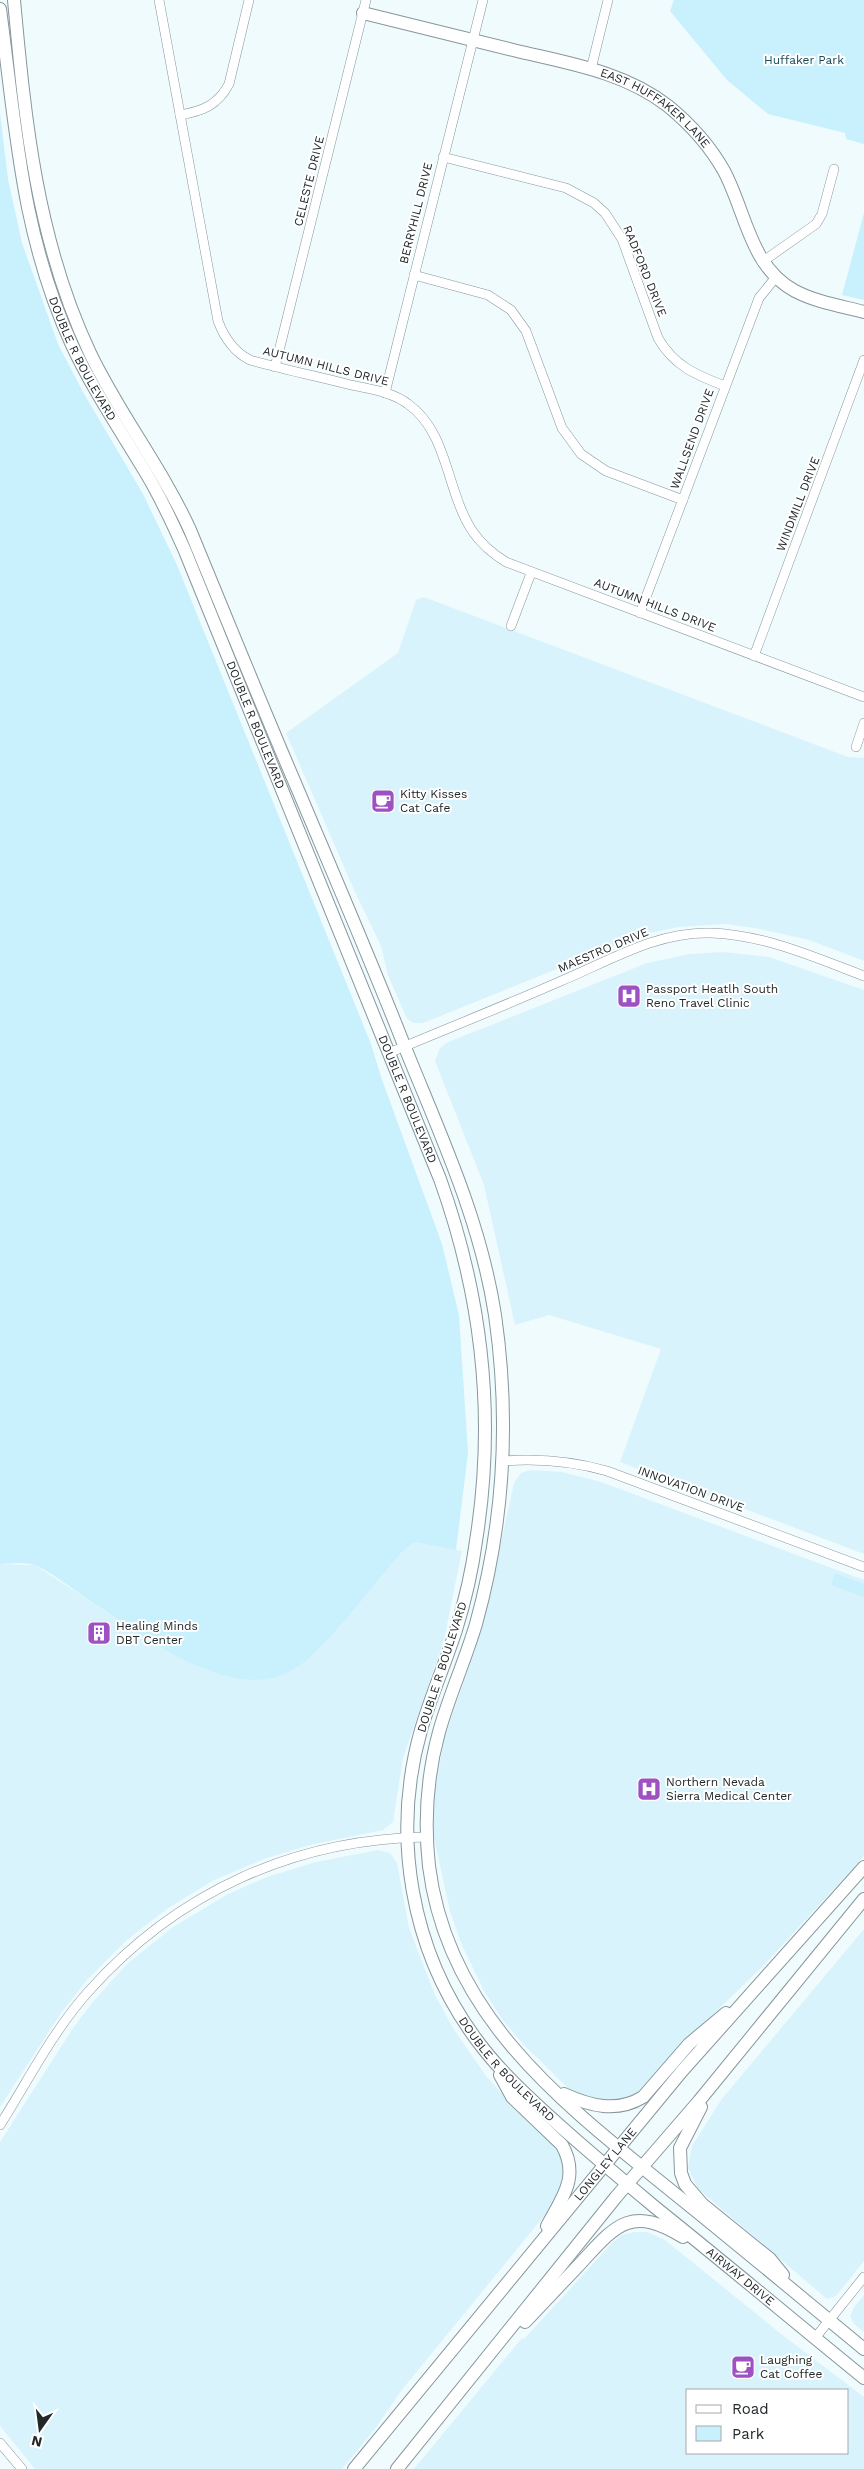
<svg xmlns="http://www.w3.org/2000/svg" width="864" height="2469" viewBox="0 0 864 2469" font-family="'Work Sans',sans-serif">
<rect width="100%" height="100%" fill="#f0fbfe"/>
<g fill="#d9f3fc" fill-rule="evenodd">
<path d="M 424,597 L 848,757 L 864,758 L 864,961 L 809,940 L 755,928 L 724,924 L 679,927 L 649,933 L 619,944 L 423,1023 L 414,1023 L 407,1019 L 388,975 L 381,946 L 355,892 L 286,733 L 398,653 L 416,600 Z"/>
<path d="M 723,952 L 769,957 L 864,990 L 864,1554 L 620,1462 L 661,1349 L 549,1315 L 515,1325 L 484,1185 L 435,1061 L 440,1048 L 446,1043 L 647,963 L 690,954 Z"/>
<path d="M 530,1470 L 562,1472 L 601,1482 L 864,1580 L 864,1856 L 766,1963 L 691,2036 L 645,2089 L 625,2102 L 590,2100 L 571,2091 L 522,2043 L 502,2019 L 484,1991 L 461,1943 L 450,1911 L 433,1833 L 433,1801 L 445,1735 L 474,1653 L 486,1611 L 514,1483 L 521,1473 Z"/>
<path d="M 414,1542 L 462,1551 L 444,1640 L 403,1758 L 393,1822 L 383,1830 L 310,1845 L 264,1859 L 212,1881 L 167,1909 L 128,1939 L 87,1980 L 61,2013 L 0,2107 L 0,1564 L 35,1565 L 151,1641 L 206,1670 L 400,1554 Z"/>
<path d="M 378,1850 L 390,1853 L 397,1863 L 409,1928 L 435,1995 L 453,2028 L 486,2076 L 516,2109 L 550,2139 L 561,2155 L 566,2173 L 558,2199 L 401,2391 L 375,2429 L 342,2469 L 35,2469 L 0,2426 L 0,2142 L 73,2028 L 92,2003 L 127,1964 L 173,1927 L 228,1894 L 267,1877 L 316,1862 Z"/>
<path d="M 864,1929 L 864,2261 L 836,2296 L 827,2299 L 698,2189 L 688,2168 L 692,2146 L 721,2100 Z"/>
<path d="M 634,2232 L 647,2232 L 665,2240 L 785,2337 L 864,2397 L 864,2469 L 414,2469 L 522,2338 L 524,2339 L 613,2242 L 622,2235 ZM 688,2390 L 848,2390 L 848,2453 L 688,2453 Z"/>
<path d="M 864,2295 L 864,2332 L 855,2325 L 850,2317 L 854,2307 Z"/>
</g>
<g fill="#c9f0fd">
<path d="M 674,0 L 864,0 L 864,144 L 846,139 L 845,133 L 768,114 L 727,80 L 670,11 Z"/>
<path d="M 0,113 L 8,179 L 22,243 L 58,344 L 83,392 L 143,494 L 177,565 L 371,1044 L 381,1077 L 442,1244 L 459,1315 L 468,1453 L 456,1550 L 414,1542 L 400,1554 C 370,1588 338,1633 304,1662 C 242,1714 147,1638 95,1604 C 82,1596 46,1568 34,1565 C 24,1562 10,1564 0,1564 Z"/>
<path d="M 864,213 L 864,300 L 842,295 Z"/>
<path d="M 835,1573 L 864,1584 L 864,1597 L 831,1585 Z"/>
</g>
<g fill="none" stroke-linecap="round" stroke-linejoin="round">
<g stroke="#87979c" stroke-width="10">
<g id="street">
<path d="M 159,0 L 218,321 C 224,337 234,352 250,360 C 282,369 315,376 347,384 C 367,389 391,391 408,404 C 449,433 446,492 473,532 C 482,545 493,554 506,562 L 864,697"/>
<path d="M 591,69 L 608,0"/>
<path d="M 180,115 C 203,111 218,105 229,84 L 249,0"/>
<path d="M 443,157 L 566,188 L 594,203 L 605,213 L 622,239 L 658,338 C 674,366 696,375 725,386"/>
<path d="M 762,262 L 816,224 L 822,214 L 834,169"/>
<path d="M 414,275 L 488,295 L 511,310 L 526,331 L 562,428 L 581,454 L 606,471 L 683,500"/>
<path d="M 275,367 L 366,0"/>
<path d="M 385,393 L 483,0"/>
<path d="M 640,613 L 759,298 L 776,277"/>
<path d="M 511,626 L 531,573"/>
<path d="M 754,656 L 864,360"/>
<path d="M 856,747 L 864,723"/>
<path d="M 389,1053 C 446,1029 504,1006 561,981 C 609,961 657,931 711,933 C 765,935 814,957 864,976"/>
<path d="M 503,1461 C 540,1458 572,1461 607,1471 L 864,1567"/>
<path d="M 0,2125 C 28,2081 53,2031 88,1992 C 177,1892 294,1839 427,1837"/>
<path d="M 815,2338 L 864,2277"/>
<path d="M 0,2443 L 22,2469"/>
</g>
</g>
<g stroke="#87979c" stroke-width="14">
<g id="secondary">
<path d="M 14,0 C 25,121 37,241 90,353 C 119,414 162,468 190,530 C 226,617 261,704 298,790 C 333,873 369,956 402,1040 C 438,1130 480,1217 495,1315 C 510,1419 504,1523 476,1624 C 465,1661 449,1696 439,1732 C 427,1776 424,1821 429,1866 C 448,2019 568,2107 679,2197 C 741,2247 802,2298 864,2349"/>
<path id="s1" d="M 0,9 C 16,128 21,234 72,345 C 93,390 121,431 146,473 C 161,498 173,524 185,551 L 440,1179 C 482,1296 496,1417 476,1541 C 472,1571 465,1601 456,1630 C 445,1664 431,1696 421,1730 C 391,1836 411,1951 476,2039 C 497,2068 523,2092 549,2116 C 584,2148 620,2178 656,2208 C 726,2264 795,2322 864,2378"/>
<path id="s2" d="M 363,13 C 413,25 463,38 513,50 C 566,63 623,71 668,106 C 690,124 710,146 724,171 C 746,212 750,267 795,291 C 816,302 841,306 864,312"/>
<path d="M 500,2075 L 512,2097 L 562,2145 C 580,2177 562,2198 547,2226"/>
<path d="M 564,2094 C 590,2106 617,2113 643,2097 L 689,2044 L 726,2013"/>
<path d="M 701,2107 L 680,2148 L 681,2173 L 685,2184 L 702,2204 L 770,2259 L 783,2275"/>
<path d="M 525,2322 C 543,2303 561,2284 579,2265 C 615,2226 630,2204 683,2237"/>
<path id="s3" d="M 354,2469 L 682,2071 L 864,1867"/>
<path d="M 397,2469 L 616,2197 L 699,2101 L 864,1899"/>
</g>
</g>
<use href="#street" stroke="#fff" stroke-width="9"/>
<use href="#secondary" stroke="#fff" stroke-width="12"/>
</g>
<defs>
<g id="cafe-square" transform="scale(1.25)"><rect x="-9" y="-9" width="18" height="18" rx="4" fill="#9e51c2" stroke="#fff"/><path d="M-5.5-4.5H6V0H3Q3 3.5 0 3.5H-2.5Q-5.5 3.5-5.5 0ZM3-3.2v2h1.7v-2ZM-6 4.5H4V6H-6Z" fill="#fff"/></g>
<g id="hospital-square" transform="scale(1.25)"><rect x="-9" y="-9" width="18" height="18" rx="4" fill="#9e51c2" stroke="#fff"/><path d="M-5-5h3v3.5h4V-5h3V5h-3V1.5h-4V5h-3Z" fill="#fff"/></g>
<g id="building-square" transform="scale(1.25)"><rect x="-9" y="-9" width="18" height="18" rx="4" fill="#9e51c2" stroke="#fff"/><path d="M-4-6H4V6H1V3H-1V6H-4ZM-2.5-4.3h1.7v1.8h-1.7ZM.8-4.3h1.7v1.8H.8ZM-2.5-1h1.7V.8h-1.7ZM.8-1h1.7V.8H.8Z" fill="#fff"/></g>
</defs>
<g fill-rule="evenodd">
<use href="#cafe-square" x="383" y="801"/>
<use href="#hospital-square" x="629" y="996"/>
<use href="#building-square" x="99" y="1633"/>
<use href="#hospital-square" x="649" y="1789"/>
<use href="#cafe-square" x="743" y="2367"/>
</g>
<g text-anchor="middle" dominant-baseline="central" stroke-width="4" stroke-linejoin="round" paint-order="stroke">
<g font-size="12" fill="#1a4b59" stroke="#fff">
<text x="804" y="60">Huffaker Park</text>
</g>
<g font-size="12" fill="#21282a" stroke="#fff">
<text stroke="none"><textPath href="#s2" startOffset="311">EAST HUFFAKER LANE</textPath></text>
<text transform="translate(309 181) rotate(-76)">CELESTE DRIVE</text>
<text transform="translate(416 213) rotate(-76)">BERRYHILL DRIVE</text>
<text transform="translate(645 271) rotate(68)">RADFORD DRIVE</text>
<text stroke="none"><textPath href="#s1" startOffset="362">DOUBLE R BOULEVARD</textPath></text>
<text transform="translate(326 366) rotate(14)">AUTUMN HILLS DRIVE</text>
<text transform="translate(692 439) rotate(-70)">WALLSEND DRIVE</text>
<text transform="translate(798 504) rotate(-69)">WINDMILL DRIVE</text>
<text transform="translate(655 605) rotate(21)">AUTUMN HILLS DRIVE</text>
<text stroke="none"><textPath href="#s1" startOffset="768">DOUBLE R BOULEVARD</textPath></text>
<text transform="translate(603 950) rotate(-23)">MAESTRO DRIVE</text>
<text stroke="none"><textPath href="#s1" startOffset="1172">DOUBLE R BOULEVARD</textPath></text>
<text transform="translate(691 1489) rotate(20)">INNOVATION DRIVE</text>
<text transform="translate(442 1667) rotate(-72)">DOUBLE R BOULEVARD</text>
<text stroke="none"><textPath href="#s1" startOffset="2191">DOUBLE R BOULEVARD</textPath></text>
<text stroke="none"><textPath href="#s3" startOffset="395">LONGLEY LANE</textPath></text>
<text stroke="none"><textPath href="#s1" startOffset="2504">AIRWAY DRIVE</textPath></text>
</g>
<g font-size="12" fill="#21282a" stroke="#fff" text-anchor="start">
<text x="400" y="794">Kitty Kisses<tspan x="400" dy="14">Cat Cafe</tspan></text>
<text x="646" y="989">Passport Heatlh South<tspan x="646" dy="14">Reno Travel Clinic</tspan></text>
<text x="116" y="1626">Healing Minds<tspan x="116" dy="14">DBT Center</tspan></text>
<text x="666" y="1782">Northern Nevada<tspan x="666" dy="14">Sierra Medical Center</tspan></text>
<text x="760" y="2360">Laughing<tspan x="760" dy="14">Cat Coffee</tspan></text>
</g>
</g>
<rect x="686" y="2389" width="162" height="65" fill="#ffffff" stroke="#a6a9aa"/>
<rect x="696" y="2405" width="25" height="8" fill="#ffffff" stroke="#a6a9aa"/>
<text x="732" y="2414" font-size="15" fill="#21282a">Road</text>
<rect x="696" y="2426" width="25" height="15" fill="#c9f0fd" stroke="#a6a9aa"/>
<text x="732" y="2439" font-size="15" fill="#21282a">Park</text>
<g transform="translate(40 2429) rotate(194)" stroke="#ffffff" stroke-width="4" paint-order="stroke">
<path d="M0-4L9 19L0 12L-9 19Z" fill="#21282a"/>
<text y="-8" font-size="14" font-weight="bold" text-anchor="middle" fill="#21282a">N</text>
</g>
</svg>
